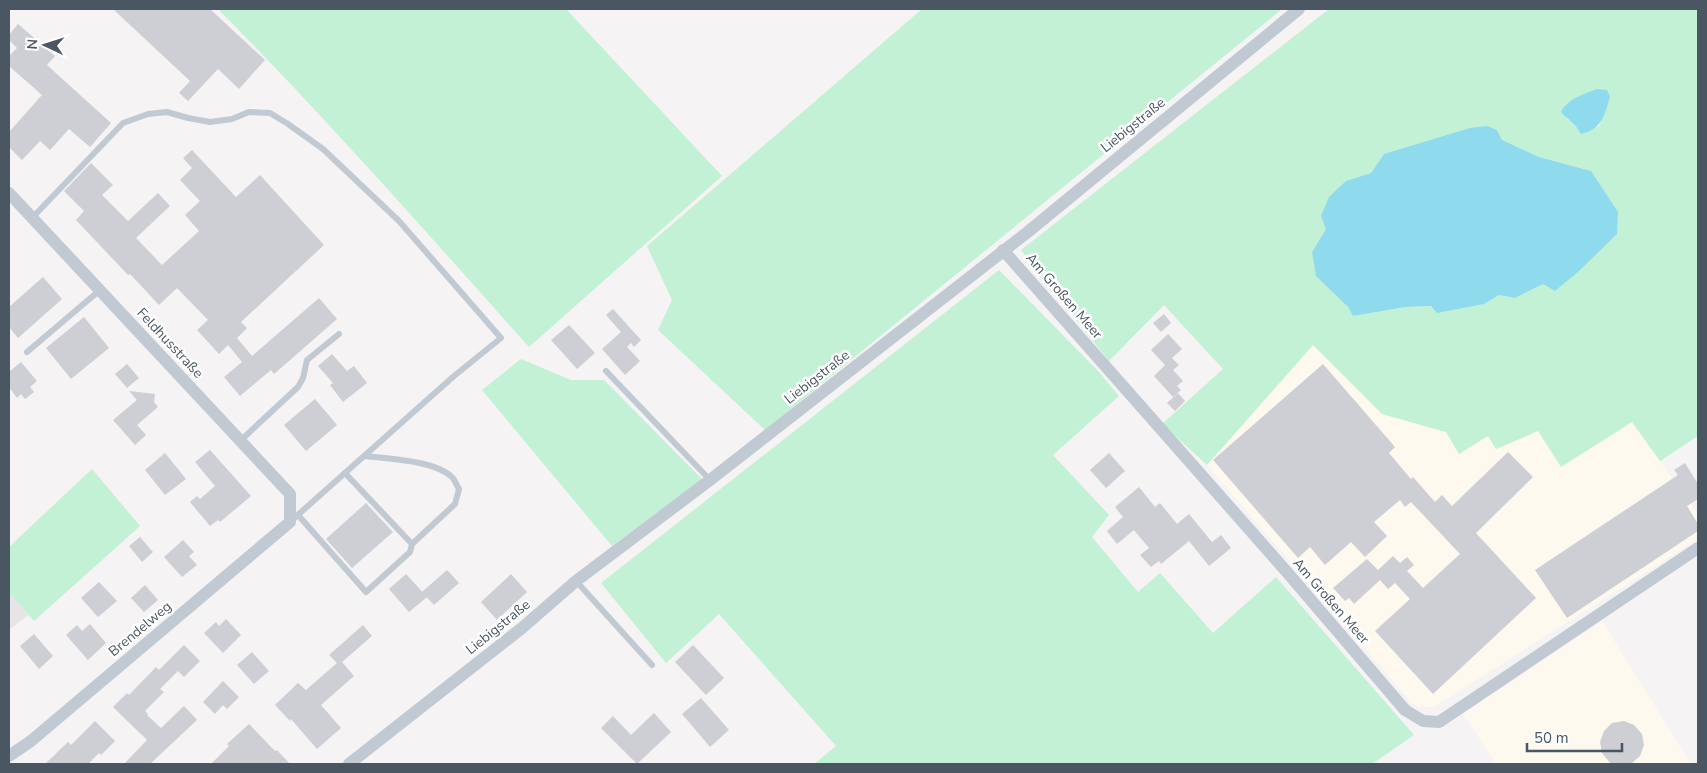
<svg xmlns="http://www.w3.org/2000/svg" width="1707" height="773" viewBox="0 0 1707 773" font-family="'Nunito Sans',sans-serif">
<rect width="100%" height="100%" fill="#f5f3f3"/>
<g fill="#fdf9ef">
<path d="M 1313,345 L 1382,414 L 1446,432 L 1488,436 L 1497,449 L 1538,431 L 1561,467 L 1632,422 L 1698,514 L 1698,539 L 1434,707 L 1418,707 L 1411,702 L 1207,465 Z"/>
<path d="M 1602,621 L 1691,764 L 1496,764 L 1463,714 Z"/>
</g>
<path fill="#e6e4e5" d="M 9,593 L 28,615 L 9,630 Z"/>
<g fill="#c3f1d5" fill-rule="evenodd">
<path d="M 218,9 L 566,9 L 722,176 L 529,347 C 427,233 326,118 218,9 Z"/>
<path d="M 922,9 L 1282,9 L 765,430 L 658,330 L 672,300 L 647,246 Z"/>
<path d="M 1329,9 L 1698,9 L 1698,436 L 1660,461 L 1632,422 L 1561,467 L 1538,431 L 1496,449 L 1488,436 L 1459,454 L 1446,432 L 1382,414 L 1313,345 L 1207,465 L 1162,424 L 1223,369 L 1164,305 L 1109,361 L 1021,250 ZM 1573,101 L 1606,111 L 1598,127 L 1575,123 L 1567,119 L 1565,105 ZM 1497,130 L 1502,140 L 1539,157 L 1591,171 L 1617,234 L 1601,248 L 1543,284 L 1515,298 L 1499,295 L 1484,304 L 1406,307 L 1353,316 L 1348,307 L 1336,295 L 1312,252 L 1326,229 L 1346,181 L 1371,173 L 1384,154 Z"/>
<path d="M 999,270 L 1099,372 L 1119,396 L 1053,455 L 1109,515 L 1092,537 L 1138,592 L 1160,573 L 1213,633 L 1276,577 L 1414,735 L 1372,764 L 814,764 L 836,746 L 719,614 L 666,663 L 601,583 Z"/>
<path d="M 521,359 L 571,380 L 604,380 L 702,479 L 612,546 L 482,390 Z"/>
<path d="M 92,469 L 140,526 L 34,621 L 9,593 L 9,547 Z"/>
</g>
<g fill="#90daee">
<path d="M 1597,89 L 1607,90 L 1610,97 C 1605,115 1601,130 1581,134 C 1574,121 1570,122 1561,112 C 1567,99 1584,94 1597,89 Z"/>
<path d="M 1487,126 L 1497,130 L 1502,140 L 1539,157 L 1591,171 L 1618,212 L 1617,234 L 1579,271 L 1555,291 L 1543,284 L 1515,298 L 1499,295 L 1484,304 L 1437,313 L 1431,306 L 1406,307 L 1353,316 L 1348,307 L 1316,276 L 1312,252 L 1326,229 L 1321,216 L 1329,197 L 1346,181 L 1371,173 L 1384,154 L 1470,128 Z"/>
</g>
<g fill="#cdcfd5">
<path d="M 113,9 L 210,9 L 265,60 L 239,89 L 218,69 L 188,101 L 179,93 L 190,81 Z"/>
<path d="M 18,24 L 55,56 L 47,65 L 111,123 L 90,147 L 69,129 L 50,150 L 40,141 L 22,160 L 9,147 L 9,132 L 42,95 L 9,66 L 9,56 L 17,48 L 9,40 L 9,35 Z"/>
<path d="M 192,150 L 236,197 L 260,175 L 324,245 L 241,322 L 247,328 L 237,338 L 252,356 L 319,298 L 337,319 L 274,374 L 271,370 L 240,396 L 224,377 L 242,362 L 228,345 L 219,354 L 197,330 L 208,320 L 177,288 L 159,305 L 130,274 L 128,275 L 76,220 L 84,211 L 64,191 L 91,163 L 113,185 L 102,195 L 128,221 L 158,193 L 170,206 L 136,238 L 162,265 L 199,231 L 185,215 L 200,201 L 180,180 L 192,168 L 183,158 Z"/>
<path d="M 43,277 L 62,299 L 18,338 L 9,327 L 9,307 Z"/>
<path d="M 613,309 L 641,340 L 634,347 L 631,343 L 627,347 L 640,361 L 625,375 L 602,349 L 621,332 L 606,315 Z"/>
<path d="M 1164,314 L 1171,323 L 1161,332 L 1153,323 Z"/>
<path d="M 84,317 L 109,348 L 71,379 L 46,348 Z"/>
<path d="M 569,325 L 595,353 L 577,369 L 551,340 Z"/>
<path d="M 1168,334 L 1182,349 L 1172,358 L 1179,365 L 1173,370 L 1183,381 L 1177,386 L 1181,390 L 1173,397 L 1154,376 L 1165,365 L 1151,350 Z"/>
<path d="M 332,354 L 347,371 L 354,366 L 367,383 L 343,402 L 330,385 L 333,383 L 318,366 Z"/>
<path d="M 21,362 L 37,381 L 30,387 L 34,392 L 25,399 L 21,394 L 17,398 L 9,387 L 9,372 Z"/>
<path d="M 127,364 L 139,378 L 127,388 L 115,374 Z"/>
<path d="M 1323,364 L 1395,447 L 1389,453 L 1411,479 L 1413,477 L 1435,502 L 1442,495 L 1452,506 L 1508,452 L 1533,477 L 1476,533 L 1536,598 L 1433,694 L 1375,631 L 1410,599 L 1395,583 L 1388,589 L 1380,580 L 1354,604 L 1349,598 L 1345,601 L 1333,588 L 1367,559 L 1378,570 L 1393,556 L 1400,563 L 1407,557 L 1414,565 L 1407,571 L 1423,588 L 1460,554 L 1411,502 L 1405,507 L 1400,500 L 1374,522 L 1387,536 L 1365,557 L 1351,542 L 1325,565 L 1310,547 L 1298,558 L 1213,460 Z"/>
<path d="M 129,391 L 155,394 L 154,402 L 158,407 L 137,425 L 146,435 L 135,445 L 113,420 L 137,400 Z"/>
<path d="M 1178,393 L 1185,401 L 1175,411 L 1167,403 Z"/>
<path d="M 315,399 L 337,425 L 306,451 L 284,425 Z"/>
<path d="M 210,450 L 251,496 L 220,522 L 218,520 L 210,526 L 190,502 L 197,496 L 200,499 L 215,486 L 195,462 Z"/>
<path d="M 165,453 L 186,479 L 165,495 L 145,470 Z"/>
<path d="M 1109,453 L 1125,471 L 1106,488 L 1090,470 Z"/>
<path d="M 1685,463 L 1698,484 L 1698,499 L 1687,506 L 1698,524 L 1698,531 L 1567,618 L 1535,570 L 1678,475 L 1674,470 Z"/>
<path d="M 1139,487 L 1155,507 L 1160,503 L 1177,524 L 1189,514 L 1212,542 L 1221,535 L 1231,548 L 1209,566 L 1189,541 L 1161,564 L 1159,561 L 1151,567 L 1140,555 L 1149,548 L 1134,530 L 1117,544 L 1107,531 L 1123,517 L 1115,507 Z"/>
<path d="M 366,503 L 393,532 L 352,568 L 326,539 Z"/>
<path d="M 140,537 L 153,552 L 142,562 L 129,546 Z"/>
<path d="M 183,540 L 194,552 L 189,556 L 197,565 L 182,577 L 164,557 Z"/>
<path d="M 447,570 L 459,583 L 434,605 L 422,592 Z"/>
<path d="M 406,574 L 427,597 L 409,612 L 389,589 Z"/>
<path d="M 511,574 L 527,592 L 497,620 L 481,602 Z"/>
<path d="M 99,582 L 117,601 L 98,617 L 81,598 Z"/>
<path d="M 145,585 L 158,600 L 144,612 L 131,598 Z"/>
<path d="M 226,619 L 241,635 L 223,653 L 204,633 L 216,622 L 219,626 Z"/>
<path d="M 90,624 L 106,643 L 88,660 L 66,635 L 77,625 L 82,631 Z"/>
<path d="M 363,625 L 372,636 L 342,662 L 354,676 L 321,705 L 341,728 L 317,749 L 291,719 L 290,721 L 275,705 L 298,683 L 306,690 L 337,663 L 329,655 Z"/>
<path d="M 34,634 L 53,656 L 39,669 L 20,646 Z"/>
<path d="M 184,645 L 200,661 L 184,677 L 178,671 L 160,689 L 164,692 L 145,711 L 148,714 L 147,715 L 161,728 L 184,706 L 197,720 L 150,764 L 124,764 L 147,740 L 113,707 L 127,693 L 129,695 L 156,667 L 159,670 Z"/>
<path d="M 693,645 L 724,678 L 706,695 L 675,662 Z"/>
<path d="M 252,652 L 269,671 L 254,684 L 237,665 Z"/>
<path d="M 223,681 L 239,697 L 227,709 L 223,705 L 215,714 L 203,702 Z"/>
<path d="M 701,698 L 729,730 L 710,747 L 682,714 Z"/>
<path d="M 654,713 L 671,732 L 637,764 L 601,728 L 613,716 L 631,735 Z"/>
<path d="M 95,721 L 115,741 L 101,755 L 99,753 L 88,764 L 45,764 L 68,742 L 71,745 Z"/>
<path d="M 1624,721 L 1634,725 L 1642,734 L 1644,745 L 1640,756 L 1632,763 L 1611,764 L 1602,753 L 1600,742 L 1604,731 L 1612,723 Z"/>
<path d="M 249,724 L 275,751 L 277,750 L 290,764 L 211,764 L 229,746 L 227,744 Z"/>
</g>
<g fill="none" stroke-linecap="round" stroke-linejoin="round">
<g stroke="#c1cad2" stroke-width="6">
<path d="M 32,218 L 123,123 L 148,114 L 167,112 L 188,118 L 210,122 L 232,119 L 249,112 L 270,113 L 288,124 L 323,149 L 399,221 L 501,338 L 454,376 L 291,521"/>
<path d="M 27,352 L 100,290"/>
<path d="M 606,371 L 710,480"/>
<path d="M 240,441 L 298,387 L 303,378 L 307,360 L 339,334"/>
<path d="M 365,456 C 389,459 435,460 453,478 C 455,481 457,486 459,489 L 455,504 L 412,544"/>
<path d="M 298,515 L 366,592 L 410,552 L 412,544 L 345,473"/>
<path d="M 576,581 L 652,665"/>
</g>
<g stroke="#c1cad2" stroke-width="12">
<path d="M 9,193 L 290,494 L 290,522 L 31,741 L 9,756"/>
<path d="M 1003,250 L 1286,571 L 1405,710 L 1423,721 L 1439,722 L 1698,548"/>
<path d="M 349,764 L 522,628 L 576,581 L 710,480 L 1029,231 L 1299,9"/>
</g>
</g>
<g text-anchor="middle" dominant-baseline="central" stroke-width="5" stroke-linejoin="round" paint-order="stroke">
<g font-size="14" fill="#4a5661" stroke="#fff">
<text transform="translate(1133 125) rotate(-39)">Liebigstraße</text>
<text transform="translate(1064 296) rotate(49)">Am Großen Meer</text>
<text transform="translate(170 343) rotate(47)">Feldhusstraße</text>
<text transform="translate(817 377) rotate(-38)">Liebigstraße</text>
<text transform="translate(1331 601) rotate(49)">Am Großen Meer</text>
<text transform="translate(498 627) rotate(-39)">Liebigstraße</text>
<text transform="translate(140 629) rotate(-40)">Brendelweg</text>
</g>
</g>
<rect width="1707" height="773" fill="none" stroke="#4a5661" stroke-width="20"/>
<g transform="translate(45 45) rotate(274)" stroke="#ffffff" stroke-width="4" paint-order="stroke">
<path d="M0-4L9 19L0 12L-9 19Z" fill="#4a5661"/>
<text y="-8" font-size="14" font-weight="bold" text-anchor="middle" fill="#4a5661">N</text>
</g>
<path d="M1527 743v8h95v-8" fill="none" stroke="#4a5661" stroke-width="2.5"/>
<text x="1534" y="743" font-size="15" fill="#4a5661" stroke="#ffffff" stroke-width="4" paint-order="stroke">50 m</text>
</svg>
